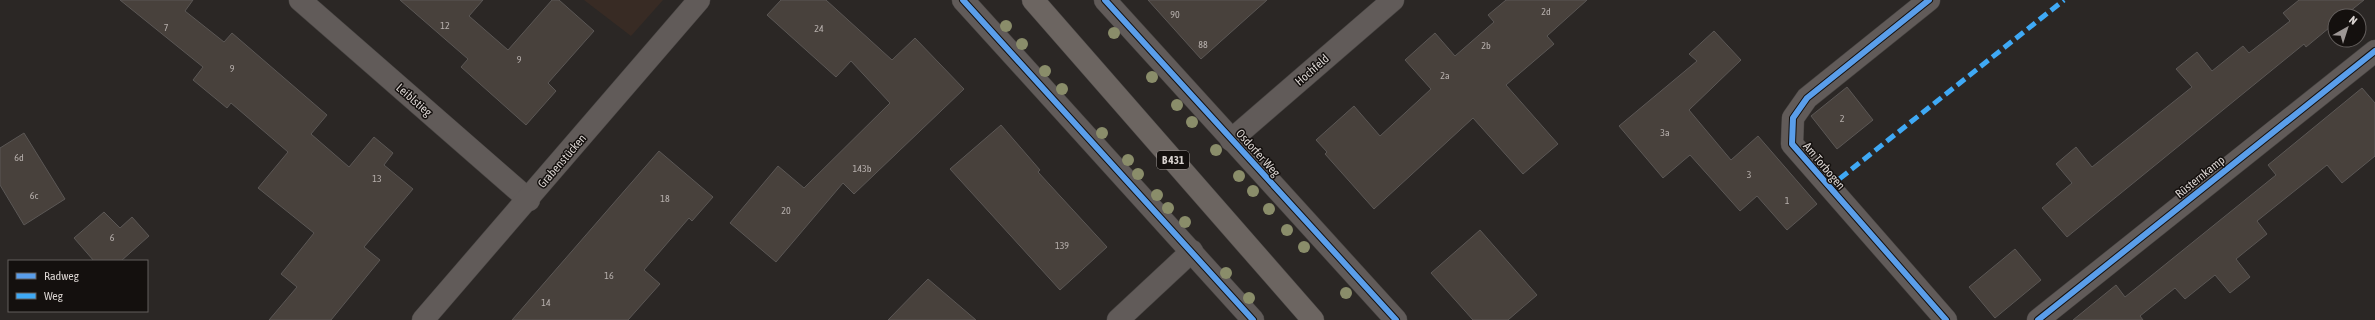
<svg xmlns="http://www.w3.org/2000/svg" width="2375" height="320" viewBox="0 0 2375 320" font-family="'Asap Condensed',sans-serif">
<rect width="100%" height="100%" fill="#2b2725"/>
<path fill="#382b24" d="M 584,0 L 663,0 L 631,36 Z"/>
<g fill="#48413c" stroke="#5b5755">
<path d="M 120,0 L 193,0 L 185,11 L 224,42 L 232,33 L 327,115 L 311,134 L 349,167 L 374,137 L 393,153 L 384,165 L 413,189 L 364,247 L 380,260 L 331,320 L 269,320 L 297,287 L 281,274 L 314,233 L 258,188 L 288,152 L 231,103 L 227,108 L 193,80 L 203,67 Z"/>
<path d="M 400,0 L 483,0 L 469,16 L 508,50 L 552,0 L 559,0 L 594,31 L 548,83 L 556,91 L 526,125 L 461,67 L 468,59 Z"/>
<path d="M 781,0 L 826,0 L 892,60 L 915,38 L 964,89 L 854,194 L 843,183 L 776,262 L 730,223 L 778,166 L 804,188 L 890,103 L 851,61 L 836,77 L 767,15 Z"/>
<path d="M 1148,0 L 1267,0 L 1201,59 Z"/>
<path d="M 1506,0 L 1587,0 L 1547,36 L 1554,44 L 1506,85 L 1558,144 L 1523,174 L 1473,118 L 1374,209 L 1325,154 L 1327,152 L 1316,140 L 1354,106 L 1380,136 L 1431,89 L 1405,60 L 1435,33 L 1455,56 L 1494,22 L 1488,15 Z"/>
<path d="M 2299,0 L 2364,0 L 2344,16 L 2335,16 L 2335,23 L 2306,47 L 2304,44 L 2067,237 L 2042,208 L 2072,183 L 2056,164 L 2076,147 L 2092,167 L 2192,87 L 2176,69 L 2197,52 L 2212,71 L 2243,46 L 2249,53 L 2290,21 L 2283,13 Z"/>
<path d="M 1714,31 L 1741,60 L 1689,110 L 1731,160 L 1758,136 L 1817,204 L 1787,230 L 1757,196 L 1740,211 L 1690,155 L 1663,178 L 1619,126 L 1697,61 L 1689,54 Z"/>
<path d="M 1847,87 L 1873,120 L 1837,149 L 1811,116 Z"/>
<path d="M 2362,88 L 2375,103 L 2375,156 L 2342,183 L 2327,165 L 2257,221 L 2267,234 L 2236,259 L 2250,277 L 2230,293 L 2215,275 L 2185,299 L 2175,288 L 2140,316 L 2143,320 L 2073,320 L 2116,285 L 2125,297 L 2276,175 L 2268,165 Z"/>
<path d="M 1001,125 L 1040,170 L 1038,172 L 1107,247 L 1060,290 L 950,169 Z"/>
<path d="M 24,133 L 65,199 L 24,225 L 0,185 L 0,148 Z"/>
<path d="M 659,151 L 713,197 L 692,221 L 689,218 L 644,270 L 660,284 L 628,320 L 512,320 Z"/>
<path d="M 104,212 L 120,228 L 132,217 L 149,236 L 121,261 L 94,261 L 74,238 Z"/>
<path d="M 1480,230 L 1537,295 L 1508,320 L 1473,320 L 1431,273 Z"/>
<path d="M 2015,249 L 2041,280 L 1995,318 L 1969,287 Z"/>
<path d="M 928,279 L 976,320 L 888,320 Z"/>
</g>
<g fill="none" stroke-linecap="round" stroke-linejoin="round">
<g stroke="#464341" stroke-width="23">
<g id="minor">
<path d="M 300,0 L 529,200"/>
<path d="M 963,0 L 1253,320"/>
<path d="M 1105,0 L 1396,320"/>
<path d="M 1929,0 L 1807,98 L 1793,118 L 1792,144 L 1946,320"/>
<path d="M 1231,140 L 1393,0"/>
<path d="M 423,320 L 699,0"/>
<path d="M 1118,320 L 1192,251"/>
<path d="M 2038,320 L 2375,51"/>
</g>
</g>
<g stroke="#464341" stroke-width="23">
<path id="primary" d="M 1033,0 L 1313,320"/>
</g>
<use href="#minor" stroke="#615b59" stroke-width="22"/>
<use href="#primary" stroke="#6c6561" stroke-width="22"/>
<path stroke="#3fa9f5" stroke-width="5" stroke-dasharray="10 5" stroke-linecap="butt" d="M 1828,188 L 2064,0"/>
<g stroke="#14100e" stroke-width="8">
<g id="cycleway">
<path d="M 963,0 L 1253,320"/>
<path d="M 1105,0 L 1396,320"/>
<path d="M 1929,0 L 1807,98 L 1793,118 L 1792,144 L 1946,320"/>
<path d="M 2038,320 L 2375,51"/>
</g>
</g>
<use href="#cycleway" stroke="#5a9eea" stroke-width="6"/>
</g>
<g fill="#8a8d6a">
<circle cx="1006" cy="26" r="6"/>
<circle cx="1114" cy="33" r="6"/>
<circle cx="1022" cy="44" r="6"/>
<circle cx="1045" cy="71" r="6"/>
<circle cx="1152" cy="77" r="6"/>
<circle cx="1062" cy="89" r="6"/>
<circle cx="1177" cy="105" r="6"/>
<circle cx="1192" cy="122" r="6"/>
<circle cx="1102" cy="133" r="6"/>
<circle cx="1216" cy="150" r="6"/>
<circle cx="1128" cy="160" r="6"/>
<circle cx="1138" cy="174" r="6"/>
<circle cx="1239" cy="176" r="6"/>
<circle cx="1253" cy="191" r="6"/>
<circle cx="1157" cy="195" r="6"/>
<circle cx="1168" cy="208" r="6"/>
<circle cx="1269" cy="209" r="6"/>
<circle cx="1185" cy="222" r="6"/>
<circle cx="1287" cy="230" r="6"/>
<circle cx="1304" cy="247" r="6"/>
<circle cx="1226" cy="273" r="6"/>
<circle cx="1346" cy="293" r="6"/>
<circle cx="1249" cy="298" r="6"/>
</g>
<g text-anchor="middle" dominant-baseline="central" stroke-width="3" stroke-linejoin="round" paint-order="stroke">
<g font-size="10" fill="#b6afac">
<text x="1546" y="11">2d</text>
<text x="1175" y="14">90</text>
<text x="445" y="25">12</text>
<text x="166" y="27">7</text>
<text x="819" y="28">24</text>
<text x="1203" y="44">88</text>
<text x="1486" y="45">2b</text>
<text x="519" y="59">9</text>
<text x="232" y="68">9</text>
<text x="1445" y="75">2a</text>
<text x="1842" y="118">2</text>
<text x="1665" y="132">3a</text>
<text x="19" y="157">6d</text>
<text x="862" y="168">143b</text>
<text x="1749" y="174">3</text>
<text x="377" y="178">13</text>
<text x="34" y="195">6c</text>
<text x="665" y="198">18</text>
<text x="1787" y="200">1</text>
<text x="786" y="210">20</text>
<text x="112" y="237">6</text>
<text x="1062" y="245">139</text>
<text x="609" y="275">16</text>
<text x="546" y="302">14</text>
</g>
<rect fill="#14100e" stroke="#9f9996" stroke-width="1" x="1157" y="151" width="32" height="18" rx="3"/>
<g font-size="11" font-weight="bold" fill="#dad4d1">
<text x="1173" y="160">B 431</text>
</g>
<g font-size="12" fill="#dad4d1" stroke="#14100e">
<text transform="translate(1312 70) rotate(-41)">Hochfeld</text>
<text transform="translate(414 100) rotate(41)">Leiblstieg</text>
<text transform="translate(1258 153) rotate(48)">Osdorfer Weg</text>
<text transform="translate(562 161) rotate(-49)">Grabenstücken</text>
<text transform="translate(1824 166) rotate(50)">Am Torbogen</text>
<text transform="translate(2200 177) rotate(-39)">Rüsternkamp</text>
</g>
</g>
<rect x="8" y="260" width="140" height="52" fill="#14100e" stroke="#635e5c"/>
<rect x="16" y="273" width="20" height="6" fill="#5a9eea" stroke="#635e5c"/>
<text x="44" y="280" font-size="12" fill="#dad4d1">Radweg</text>
<rect x="16" y="293" width="20" height="6" fill="#3fa9f5" stroke="#635e5c"/>
<text x="44" y="300" font-size="12" fill="#dad4d1">Weg</text>
<g transform="translate(2347 28) rotate(39)"><circle r="19" fill="#14100e" stroke="#635e5c"/>
<path d="M0-3L7 15L0 10L-7 15Z" fill="#9d9795"/>
<text y="-6" font-size="11" font-weight="bold" text-anchor="middle" fill="#dad4d1">N</text>
</g>
</svg>
